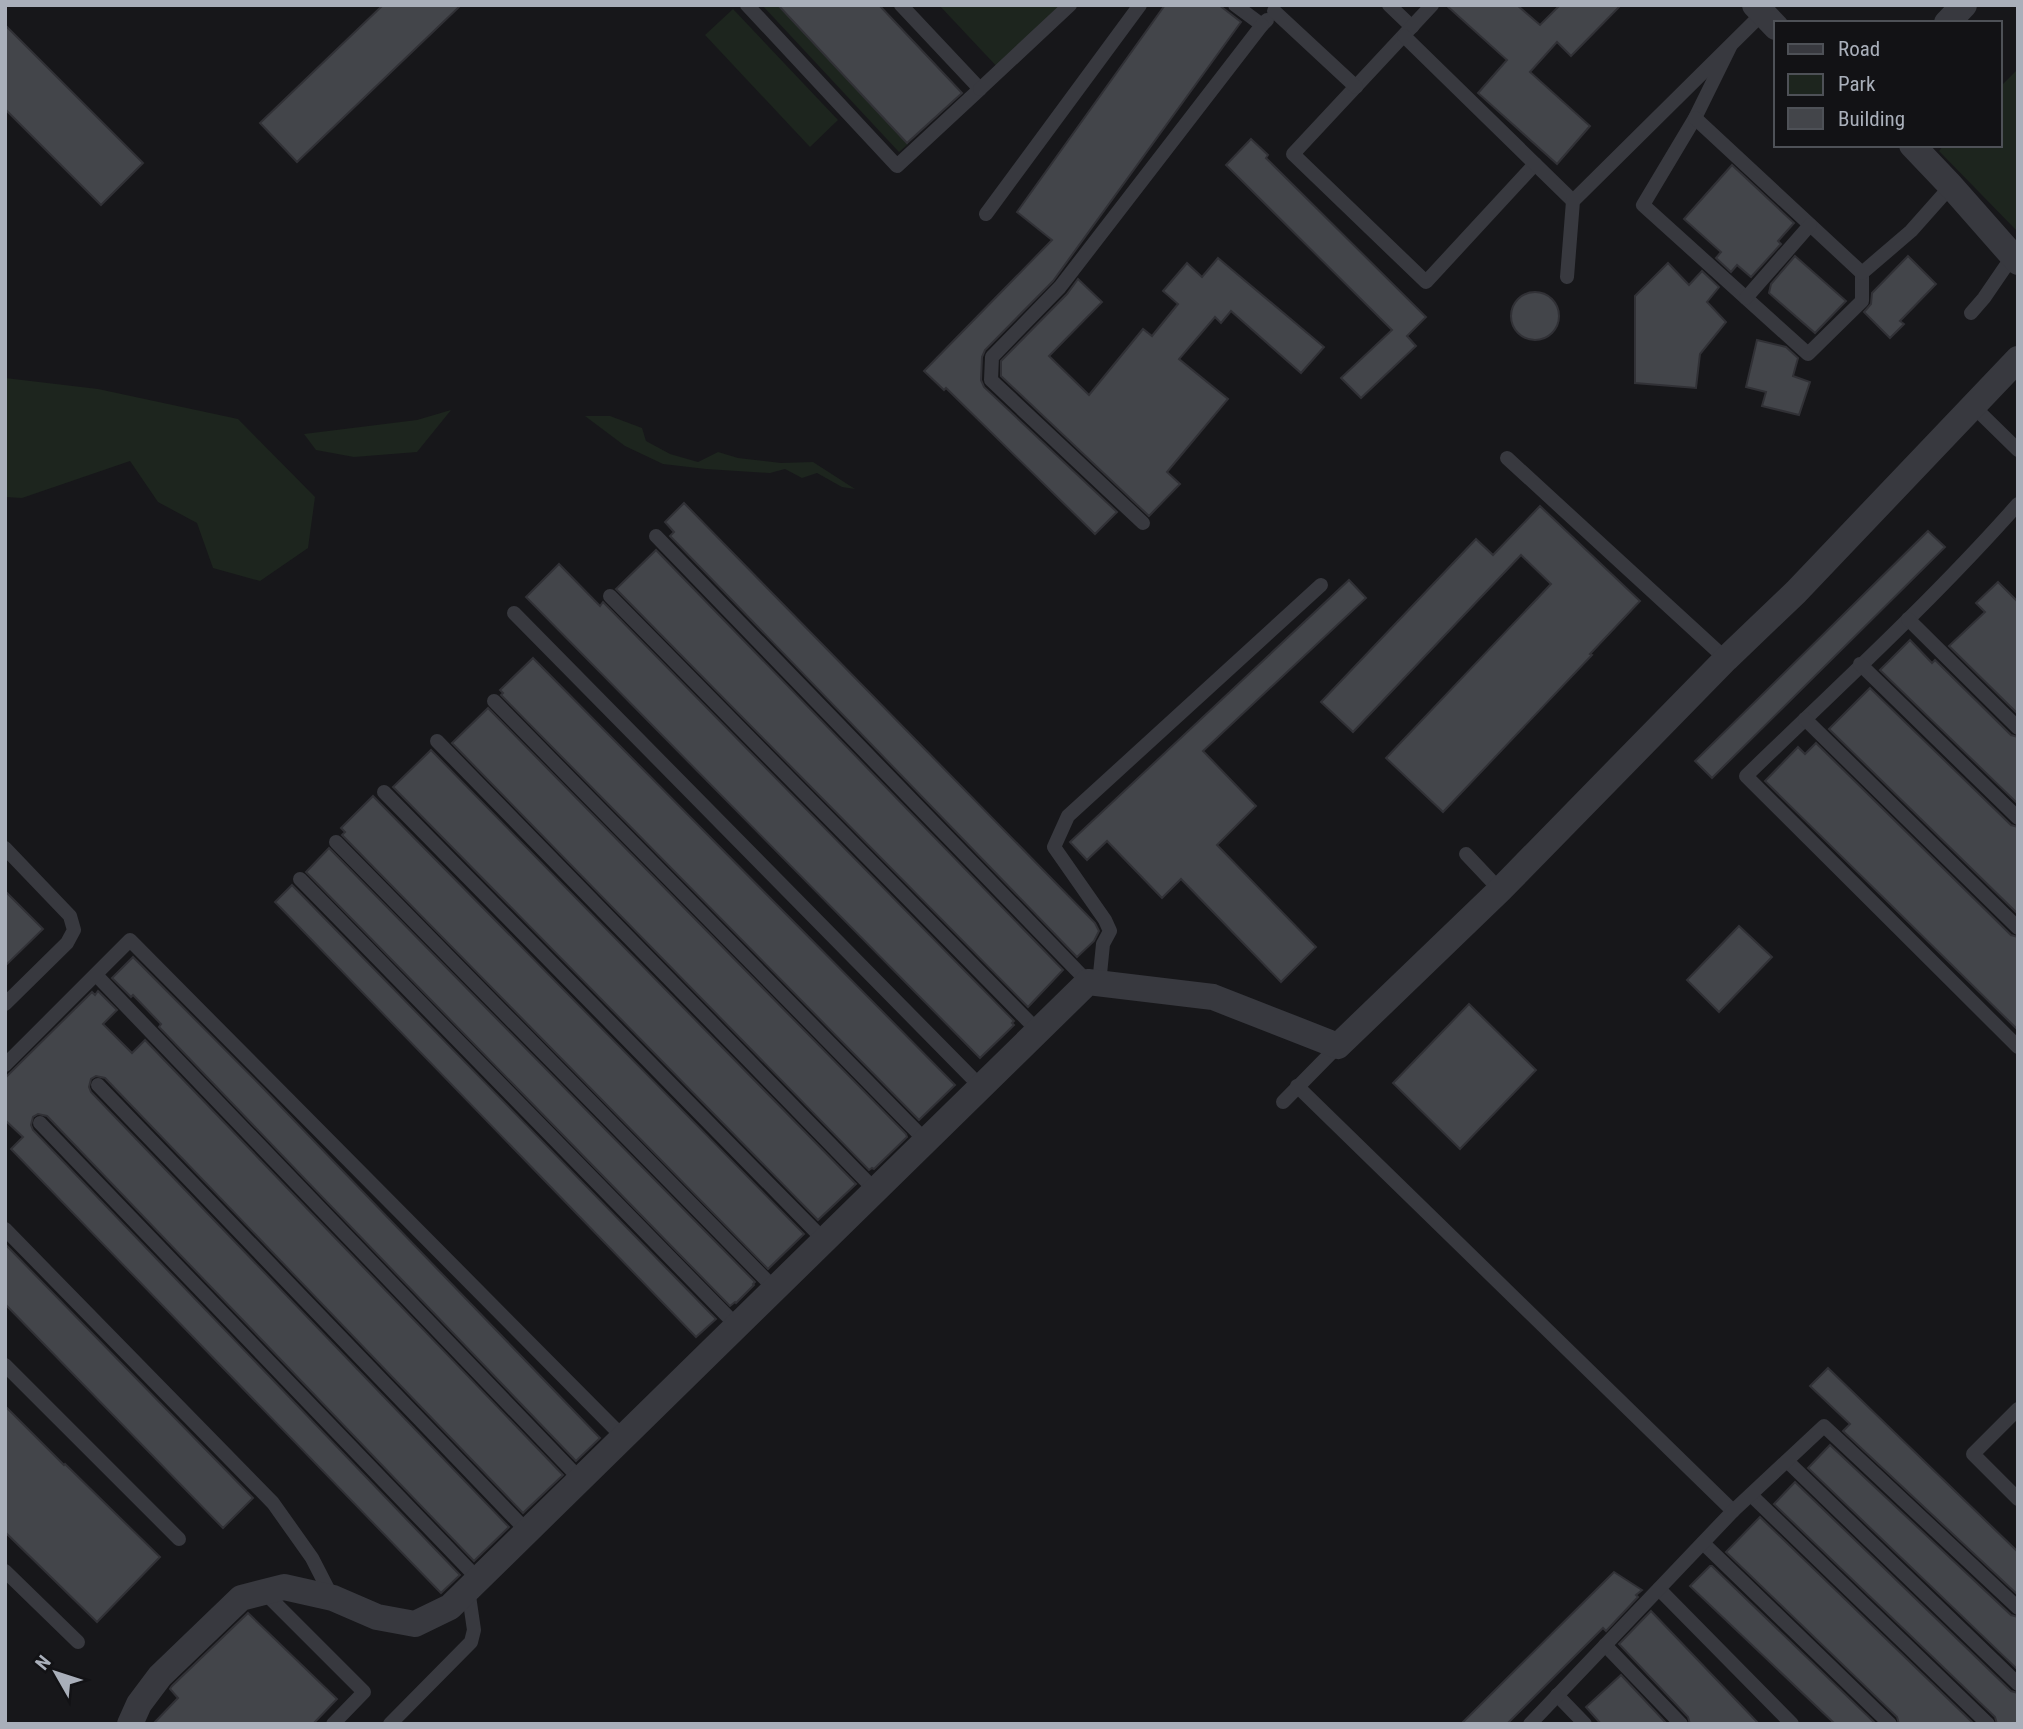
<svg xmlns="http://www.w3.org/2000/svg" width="2023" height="1729" viewBox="0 0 2023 1729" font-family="'Roboto Condensed',sans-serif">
<rect width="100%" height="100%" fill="#17171a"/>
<g fill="#1d251e">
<path d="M 762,5 L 778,5 L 908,144 L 899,152 Z"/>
<path d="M 939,5 L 1070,5 L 1001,71 Z"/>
<path d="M 733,9 L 838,120 L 810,147 L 705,35 Z"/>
<path d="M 2018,69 L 2018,232 L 1939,151 L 1944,145 L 2000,145 L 2000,87 Z"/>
<path d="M 5,378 L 98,389 L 238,419 L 315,497 L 308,548 L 260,581 L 213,568 L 197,523 L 158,502 L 130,461 L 22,498 L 5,497 Z"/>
<path d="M 451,410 L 417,452 L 354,457 L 316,450 L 304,434 L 417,420 Z"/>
<path d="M 585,416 L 610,416 L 642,428 L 646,441 L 670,454 L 698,462 L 718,452 L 738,458 L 781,463 L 813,462 L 855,489 L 842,487 L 817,473 L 802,478 L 785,469 L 770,473 L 706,469 L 663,464 L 625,446 Z"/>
</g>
<g fill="#43454a" stroke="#313136" stroke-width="2">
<path d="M 383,5 L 461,5 L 297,162 L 260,123 Z"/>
<path d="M 778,5 L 879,5 L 962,93 L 907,143 Z"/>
<path d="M 1165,5 L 1219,5 L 1241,22 L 1053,281 L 985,350 L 982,357 L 981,380 L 984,387 L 1117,512 L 1095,534 L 946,388 L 944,390 L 924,371 L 1052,240 L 1017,212 Z"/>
<path d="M 1446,5 L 1517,5 L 1540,25 L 1560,5 L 1621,5 L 1571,56 L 1557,42 L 1530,72 L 1590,126 L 1557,164 L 1478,93 L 1507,60 Z"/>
<path d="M 5,25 L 143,163 L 101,205 L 5,109 Z"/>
<path d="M 1251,139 L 1268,155 L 1266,158 L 1426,317 L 1407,336 L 1416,346 L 1361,398 L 1341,378 L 1392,330 L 1226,165 Z"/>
<path d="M 1732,165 L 1794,223 L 1778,241 L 1781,244 L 1751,277 L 1737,265 L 1731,272 L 1716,258 L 1721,252 L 1684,219 Z"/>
<path d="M 1795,256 L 1846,301 L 1815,333 L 1769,293 L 1771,284 Z"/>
<path d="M 1908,256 L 1936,284 L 1900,321 L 1904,324 L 1890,338 L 1864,312 L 1871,304 L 1872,293 Z"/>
<path d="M 1218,258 L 1324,347 L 1301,373 L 1231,311 L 1221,323 L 1215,317 L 1179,359 L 1228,399 L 1167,472 L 1180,484 L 1149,516 L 1001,376 L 1001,361 L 1067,294 L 1078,279 L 1102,302 L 1049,356 L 1089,395 L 1143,329 L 1152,336 L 1178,304 L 1163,291 L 1187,263 L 1202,277 Z"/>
<path d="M 1668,263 L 1689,285 L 1702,271 L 1719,287 L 1707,302 L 1726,322 L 1700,354 L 1696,388 L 1635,383 L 1635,296 Z"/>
<circle cx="1535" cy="316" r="24"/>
<path d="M 1757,340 L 1786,347 L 1798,358 L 1793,376 L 1810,382 L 1799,415 L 1762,406 L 1766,392 L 1746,387 Z"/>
<path d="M 684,503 L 1095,923 L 1099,931 L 1094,941 L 1077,957 L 670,536 L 674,532 L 665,522 Z"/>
<path d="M 1540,506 L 1640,601 L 1590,654 L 1592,655 L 1443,812 L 1386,758 L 1551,584 L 1521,555 L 1353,732 L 1321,702 L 1476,539 L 1493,555 Z"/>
<path d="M 1928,531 L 1945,547 L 1712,778 L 1695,761 Z"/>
<path d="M 656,550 L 1063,970 L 1028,1007 L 616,589 Z"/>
<path d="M 559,564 L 600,606 L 603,602 L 1014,1021 L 1012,1023 L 1014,1025 L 980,1058 L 526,597 Z"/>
<path d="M 1349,580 L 1366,598 L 1203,751 L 1256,806 L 1217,845 L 1316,947 L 1281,982 L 1181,879 L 1162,898 L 1107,841 L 1087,860 L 1070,842 Z"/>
<path d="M 1998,582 L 2018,602 L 2018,714 L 1949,646 L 1985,612 L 1976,603 Z"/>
<path d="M 1910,640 L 1932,663 L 1935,660 L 2011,735 L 2018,737 L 2018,804 L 1880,670 Z"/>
<path d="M 533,658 L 955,1085 L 919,1120 L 501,695 L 503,693 L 500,690 Z"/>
<path d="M 1870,688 L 2011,825 L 2018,827 L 2018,914 L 1829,729 Z"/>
<path d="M 488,708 L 906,1134 L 907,1137 L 874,1169 L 872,1168 L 869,1170 L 452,743 Z"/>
<path d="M 1816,743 L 2011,935 L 2018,937 L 2018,1030 L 1765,781 L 1798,747 L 1805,754 Z"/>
<path d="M 431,750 L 856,1184 L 818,1220 L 393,787 Z"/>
<path d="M 373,796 L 804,1234 L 768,1269 L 342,835 L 345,832 L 341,828 Z"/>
<path d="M 329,848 L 755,1282 L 753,1284 L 754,1285 L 736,1303 L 735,1302 L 730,1306 L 306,872 Z"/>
<path d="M 292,885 L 716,1319 L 696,1337 L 275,902 Z"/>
<path d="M 5,891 L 43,929 L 5,966 Z"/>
<path d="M 1739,926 L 1772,957 L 1719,1012 L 1687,980 Z"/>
<path d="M 133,957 L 262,1087 L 600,1438 L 576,1461 L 159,1027 L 161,1024 L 133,995 L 131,997 L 112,978 Z"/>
<path d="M 98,991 L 117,1010 L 103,1024 L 132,1053 L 145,1040 L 563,1475 L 523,1513 L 105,1078 L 96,1076 L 91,1079 L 89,1087 L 91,1092 L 509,1527 L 474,1561 L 47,1116 L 38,1114 L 33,1117 L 31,1125 L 33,1130 L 460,1575 L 441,1593 L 11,1149 L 23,1137 L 5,1120 L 5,1078 L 92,992 L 95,995 Z"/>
<path d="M 1469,1004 L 1536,1070 L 1460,1149 L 1393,1083 Z"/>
<path d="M 5,1244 L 253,1498 L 223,1528 L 5,1304 Z"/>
<path d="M 1828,1368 L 2018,1552 L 2018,1595 L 1843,1431 L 1850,1424 L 1810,1386 Z"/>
<path d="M 5,1406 L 64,1465 L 65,1464 L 160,1557 L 97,1622 L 5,1532 Z"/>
<path d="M 1830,1445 L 2011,1615 L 2018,1617 L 2018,1670 L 1808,1468 Z"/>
<path d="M 1795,1482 L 2011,1691 L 2018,1693 L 2018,1724 L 1997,1724 L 1995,1717 L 1774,1504 Z"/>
<path d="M 1760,1517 L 1974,1724 L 1899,1724 L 1897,1717 L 1726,1552 Z"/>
<path d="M 1710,1566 L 1712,1566 L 1876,1724 L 1835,1724 L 1690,1586 Z"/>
<path d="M 1614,1572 L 1642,1590 L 1636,1595 L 1638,1597 L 1606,1631 L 1603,1628 L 1507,1724 L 1461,1724 Z"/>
<path d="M 1651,1611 L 1759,1724 L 1690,1724 L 1688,1717 L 1619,1644 Z"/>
<path d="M 248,1613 L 337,1699 L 313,1724 L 153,1724 L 178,1698 L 170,1689 L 172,1686 Z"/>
<path d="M 1621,1675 L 1667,1724 L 1601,1724 L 1586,1707 Z"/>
</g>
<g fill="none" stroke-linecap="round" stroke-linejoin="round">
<g stroke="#38393f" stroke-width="14">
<path d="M 747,5 L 897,166 L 980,89 L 901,5"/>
<path d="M 1235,5 L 1262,25 L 1267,20"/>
<path d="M 1389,5 L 1412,27"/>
<path d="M 1432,5 L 1293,154 L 1426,282 L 1535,164"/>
<path d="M 1274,11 L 1356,87"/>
<path d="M 1404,36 L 1573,201"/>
<path d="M 1730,47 L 1695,118 L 1643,205 L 1808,354 L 1862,301 L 1862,273"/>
<path d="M 980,89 L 1070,5"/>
<path d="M 1695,118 L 1862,273 L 1911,231 L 1951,186"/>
<path d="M 986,214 L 1140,5"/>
<path d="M 1567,277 L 1573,201 L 1763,13"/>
<path d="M 1746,298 L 1810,225"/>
<path d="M 1971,313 L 1984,298 L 2012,257"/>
<path d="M 1972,405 L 2018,450"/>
<path d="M 1507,458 L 1726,659"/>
<path d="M 2018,504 C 1933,600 1838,687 1746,776 L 2018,1047"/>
<path d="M 1143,523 L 991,380 L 992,357 L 1060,287 L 1262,25"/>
<path d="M 656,536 L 1088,982"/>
<path d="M 610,596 L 1038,1031"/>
<path d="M 514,613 L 981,1087"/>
<path d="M 1908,619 L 2018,728"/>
<path d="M 1860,664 L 2018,818"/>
<path d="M 494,701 L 926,1141"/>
<path d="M 1805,719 L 2018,928"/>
<path d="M 437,741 L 875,1190"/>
<path d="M 384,792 L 824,1240"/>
<path d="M 336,842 L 775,1289"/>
<path d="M 5,848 L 70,916 L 74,930 L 67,943 L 5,1004"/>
<path d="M 1466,854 L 1500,890"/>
<path d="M 300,879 L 737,1326"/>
<path d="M 100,979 L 580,1479"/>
<path d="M 1099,984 L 1103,944 L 1110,931 L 1105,920 L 1054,847 L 1068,816 L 1321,585"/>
<path d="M 5,1065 L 130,940 L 623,1437"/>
<path d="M 98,1085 L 527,1531"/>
<path d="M 1297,1086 L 1733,1511"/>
<path d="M 1283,1102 L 1338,1046"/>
<path d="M 40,1123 L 478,1579"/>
<path d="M 5,1229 L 273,1503 L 312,1558 L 332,1597"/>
<path d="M 5,1365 L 179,1539"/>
<path d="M 2018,1409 L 1973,1454 L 2018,1499"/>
<path d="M 1787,1461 L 2018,1684"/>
<path d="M 1751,1495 L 1988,1724"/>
<path d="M 1703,1543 L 1890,1724"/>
<path d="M 5,1571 L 78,1642"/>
<path d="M 1659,1589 L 1792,1724"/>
<path d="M 264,1592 L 364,1692 L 333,1724"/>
<path d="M 1605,1645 L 1681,1724"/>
<path d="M 1557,1695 L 1585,1724"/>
<path d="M 390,1724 L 471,1642 L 474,1630 L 468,1589"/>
<path d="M 1530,1724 L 1733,1511 L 1824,1426 L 2018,1608"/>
</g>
<g stroke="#38393f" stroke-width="26">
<path d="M 1755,5 L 1776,27"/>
<path d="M 1947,23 L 1964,5"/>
<path d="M 1912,145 L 1951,186 L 2018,262"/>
<path d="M 130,1724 L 139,1704 L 160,1676 L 241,1598 L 284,1587 L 333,1598 L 377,1617 L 415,1624 L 450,1607 L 1088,982 L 1213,997 L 1338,1046 L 1500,890 L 1726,659 L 1796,592 L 2018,359"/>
</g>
</g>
<rect width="2023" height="1729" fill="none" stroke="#a9afba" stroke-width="14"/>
<rect x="1774" y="21" width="228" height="126" fill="#121215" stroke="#4e5157" stroke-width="2"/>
<rect x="1788" y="44" width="35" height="10" fill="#38393f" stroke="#4e5157" stroke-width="2"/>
<text x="1838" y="56" font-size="21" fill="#a9afba">Road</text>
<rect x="1788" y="74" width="35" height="21" fill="#1d251e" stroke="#4e5157" stroke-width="2"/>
<text x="1838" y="91" font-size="21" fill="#a9afba">Park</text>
<rect x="1788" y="108" width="35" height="21" fill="#43454a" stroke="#4e5157" stroke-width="2"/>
<text x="1838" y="126" font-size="21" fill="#a9afba">Building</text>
<g transform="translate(56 1673) rotate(309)" stroke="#121215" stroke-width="5" paint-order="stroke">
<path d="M0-5L12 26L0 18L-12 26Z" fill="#a9afba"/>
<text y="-10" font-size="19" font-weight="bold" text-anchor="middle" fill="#a9afba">N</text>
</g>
</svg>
